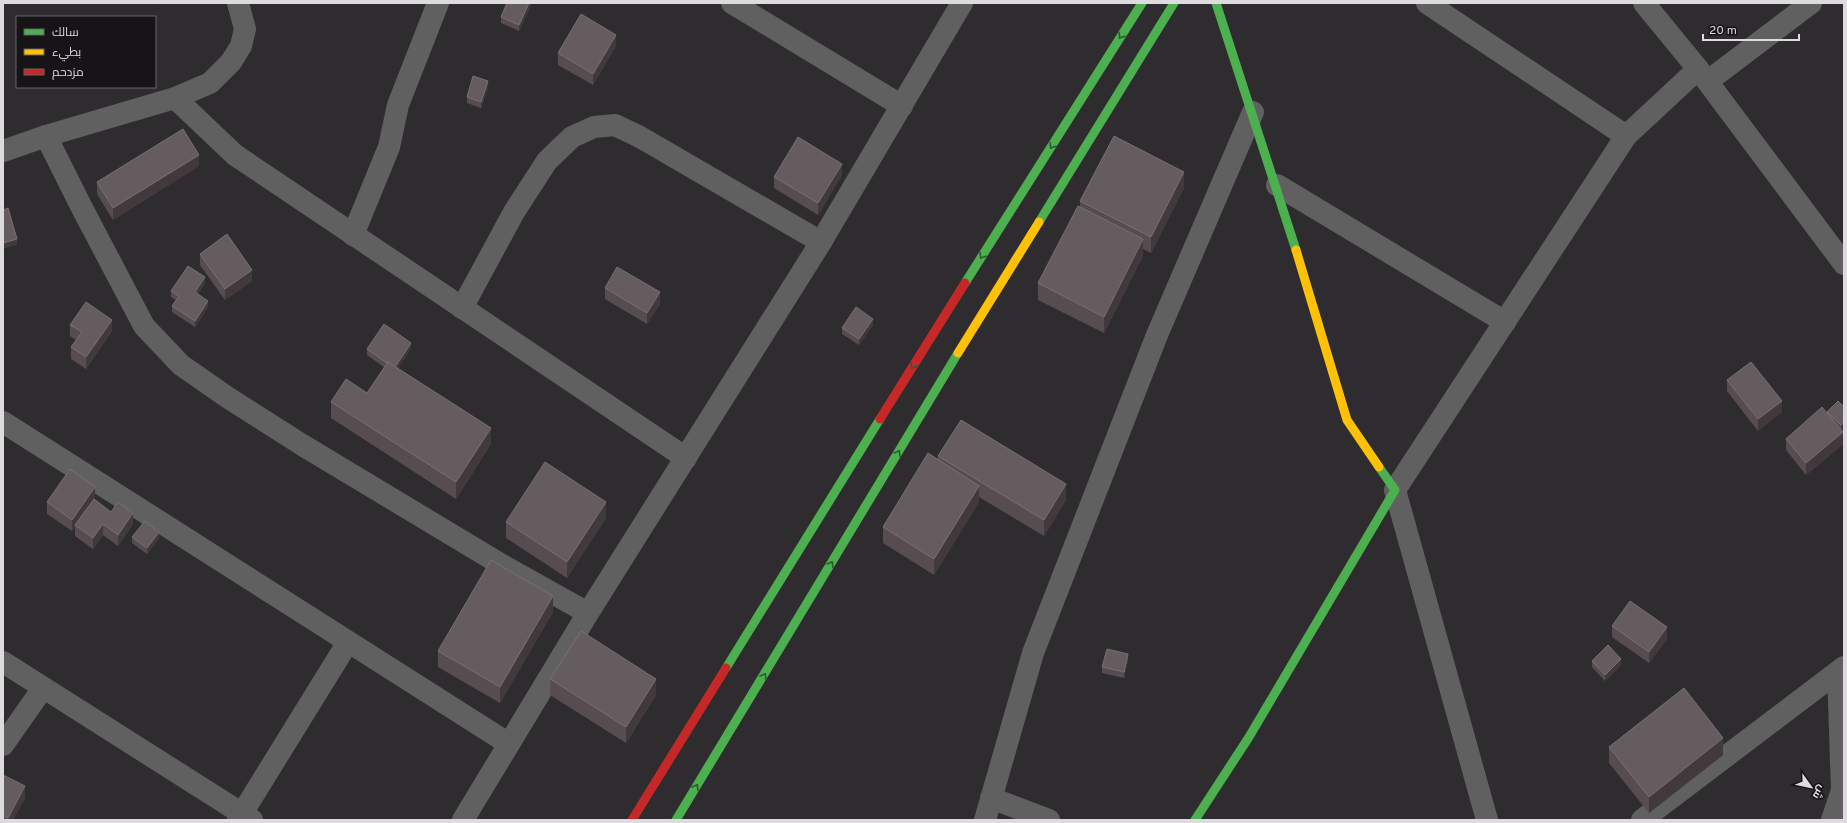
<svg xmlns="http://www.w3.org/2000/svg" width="1847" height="823" viewBox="0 0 1847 823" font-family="Overpass,Cairo,sans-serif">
<rect width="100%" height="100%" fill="#2e2c2e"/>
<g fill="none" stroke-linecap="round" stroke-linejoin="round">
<g stroke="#606060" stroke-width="22">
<path d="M 732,3 L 902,106"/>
<path d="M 1427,3 L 1626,136"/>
<path d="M 1644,3 L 1698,69 L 1844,264"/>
<path d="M 1708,81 L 1811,3"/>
<path d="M 175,98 L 235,155 L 686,458"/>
<path d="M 46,136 L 82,208 L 144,326 L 181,365 L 227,397 L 304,446 L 502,565 L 588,613"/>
<path d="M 3,151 L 46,136 L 175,98 L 210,83 L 231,62 L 241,46 L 245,29 L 238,3"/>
<path d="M 1277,185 L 1505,322"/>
<path d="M 353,235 L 389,147 L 398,105 L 438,3"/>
<path d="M 462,308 L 514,212 L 547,161 L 572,137 L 594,127 L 615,125 L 640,137 L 821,242"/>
<path d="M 3,422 L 509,744 L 463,820"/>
<path d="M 3,662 L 252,820"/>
<path d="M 509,744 L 588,613 L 821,242 L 962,3"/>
<path d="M 3,745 L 43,688"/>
<path d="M 991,798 L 1049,820"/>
<path d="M 238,820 L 348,642"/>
<path d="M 985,820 L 1033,653 L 1157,335 L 1253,112"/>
<path d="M 1487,820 L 1395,490 L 1626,136 L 1698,69"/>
<path d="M 1642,820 L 1844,667"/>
<path d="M 1832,820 L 1842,790 L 1838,672"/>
</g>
<g stroke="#4caf50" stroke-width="9">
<path d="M 1216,3 L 1296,250"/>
<path d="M 1039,222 L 1174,3"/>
<path d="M 965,283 L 1142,3"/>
<path d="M 726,668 L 880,419"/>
<path d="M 676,820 L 958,353"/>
<path d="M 1195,820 L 1249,737 L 1395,490 L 1379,467"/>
</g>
<g stroke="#ffc107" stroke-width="9">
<path d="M 1296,250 L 1347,420 L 1379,467"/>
<path d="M 958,353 L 1039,222"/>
</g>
<g stroke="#c62828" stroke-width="9">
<path d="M 880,419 L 965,283"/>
<path d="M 632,820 L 726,668"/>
</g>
</g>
<g fill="#574d51">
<path d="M 532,3 L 519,31 L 501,23 L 501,17 Z"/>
<path d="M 616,46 L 593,85 L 558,65 L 558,53 Z"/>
<path d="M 488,87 L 481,108 L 467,103 L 467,97 Z"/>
<path d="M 199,166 L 113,220 L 97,194 L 97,182 Z"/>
<path d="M 842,175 L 818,215 L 774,188 L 774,177 Z"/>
<path d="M 1184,188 L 1151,253 L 1143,249 L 1143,256 L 1104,333 L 1038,300 L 1038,283 L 1080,208 L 1080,201 Z"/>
<path d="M 200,254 L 252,281 L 225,300 L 200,265 Z"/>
<path d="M 205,283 L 198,294 L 208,307 L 195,327 L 172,312 L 172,306 L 176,300 L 171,297 L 171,291 Z"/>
<path d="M 605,288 L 660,304 L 647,324 L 605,299 Z"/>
<path d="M 70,325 L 112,331 L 86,369 L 71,359 L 71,347 L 76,340 L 70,336 Z"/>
<path d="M 873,325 L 859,345 L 842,334 L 842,328 Z"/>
<path d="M 411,348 L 398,368 L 491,444 L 456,499 L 331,418 L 331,402 L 367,393 L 384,367 L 367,355 L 367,349 Z"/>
<path d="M 1727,380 L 1782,412 L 1758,431 L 1727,391 Z"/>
<path d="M 1844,407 L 1842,431 L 1843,444 L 1806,475 L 1786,450 L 1786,439 L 1827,413 L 1827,412 Z"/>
<path d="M 938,456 L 1066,500 L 1044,536 L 979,497 L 979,502 L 934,575 L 883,543 L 883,527 L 938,460 Z"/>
<path d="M 95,498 L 94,499 L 111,512 L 133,524 L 118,546 L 103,535 L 93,549 L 75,536 L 75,526 L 72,531 L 47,514 L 47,502 Z"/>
<path d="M 606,518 L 567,578 L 506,538 L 506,522 Z"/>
<path d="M 132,537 L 159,538 L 147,554 L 132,543 Z"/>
<path d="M 553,612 L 500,703 L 438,667 L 438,651 Z"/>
<path d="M 1612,626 L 1667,639 L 1649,663 L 1612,637 Z"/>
<path d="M 1128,660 L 1124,678 L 1102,673 L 1102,667 Z"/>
<path d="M 1592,661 L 1621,665 L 1605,681 L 1592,667 Z"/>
<path d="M 550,679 L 656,695 L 626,743 L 550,695 Z"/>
<path d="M 1609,747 L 1723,755 L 1649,813 L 1609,763 Z"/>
<path d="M 3,775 L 25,798 L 13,820 L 3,820 Z"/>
</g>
<g fill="#41393c">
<path d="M 529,3 L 532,3 L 519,31 L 519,25 Z"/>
<path d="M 616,35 L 616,46 L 593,85 L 593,74 Z"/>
<path d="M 488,81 L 488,87 L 481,108 L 481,102 Z"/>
<path d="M 199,155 L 199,166 L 113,220 L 113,208 Z"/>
<path d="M 842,164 L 842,175 L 818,215 L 818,203 Z"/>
<path d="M 1184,172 L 1184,188 L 1151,253 L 1151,237 Z"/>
<path d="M 17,239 L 17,245 L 3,249 L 3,243 Z"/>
<path d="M 1143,239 L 1143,256 L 1104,333 L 1104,317 Z"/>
<path d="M 252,270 L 252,281 L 225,300 L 225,289 Z"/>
<path d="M 205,277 L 205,283 L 195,298 L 195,292 Z"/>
<path d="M 660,292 L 660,304 L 647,324 L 647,313 Z"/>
<path d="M 208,301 L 208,307 L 195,327 L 195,321 Z"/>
<path d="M 873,319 L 873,325 L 859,345 L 859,339 Z"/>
<path d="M 112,320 L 112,331 L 86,369 L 86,357 Z"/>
<path d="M 411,343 L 411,348 L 394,374 L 394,368 Z"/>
<path d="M 1782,401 L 1782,412 L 1758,431 L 1758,419 Z"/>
<path d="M 1844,422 L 1844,428 L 1841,431 L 1841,425 Z"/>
<path d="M 491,428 L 491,444 L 456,499 L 456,482 Z"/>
<path d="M 1843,432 L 1843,444 L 1806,475 L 1806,463 Z"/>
<path d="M 1066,484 L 1066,500 L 1044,536 L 1044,520 Z"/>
<path d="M 979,486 L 979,502 L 934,575 L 934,559 Z"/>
<path d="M 95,487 L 95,498 L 72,531 L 72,520 Z"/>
<path d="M 606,502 L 606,518 L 567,578 L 567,562 Z"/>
<path d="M 133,513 L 133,524 L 118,546 L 118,535 Z"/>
<path d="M 103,524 L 103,535 L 93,549 L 93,538 Z"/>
<path d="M 159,532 L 159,538 L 147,554 L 147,548 Z"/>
<path d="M 553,596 L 553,612 L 500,703 L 500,687 Z"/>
<path d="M 1667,627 L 1667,639 L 1649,663 L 1649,652 Z"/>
<path d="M 1128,654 L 1128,660 L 1124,678 L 1124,672 Z"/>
<path d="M 1621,659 L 1621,665 L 1605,681 L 1605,675 Z"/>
<path d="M 656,679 L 656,695 L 626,743 L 626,727 Z"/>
<path d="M 1723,738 L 1723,755 L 1649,813 L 1649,797 Z"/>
<path d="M 25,786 L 25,798 L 13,820 L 8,820 L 8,818 Z"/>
</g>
<g fill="#655c60" stroke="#787073">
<path d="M 507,3 L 529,3 L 519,25 L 501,17 Z"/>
<path d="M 581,14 L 616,35 L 593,74 L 558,53 Z"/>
<path d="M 473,76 L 488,81 L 481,102 L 467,97 Z"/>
<path d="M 183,129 L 199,155 L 113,208 L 97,182 Z"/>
<path d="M 1114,136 L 1184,172 L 1151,237 L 1080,201 Z"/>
<path d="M 798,137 L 842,164 L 818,203 L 774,177 Z"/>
<path d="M 1078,206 L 1143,239 L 1104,317 L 1038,283 Z"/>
<path d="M 8,208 L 17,239 L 3,243 L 3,210 Z"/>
<path d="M 227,234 L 252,270 L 225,289 L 200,254 Z"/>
<path d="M 188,266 L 205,277 L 195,292 L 208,301 L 195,321 L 172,306 L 179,296 L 171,291 Z"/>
<path d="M 617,267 L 660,292 L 647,313 L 605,288 Z"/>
<path d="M 86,302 L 112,320 L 86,357 L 71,347 L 82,332 L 70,325 Z"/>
<path d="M 856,307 L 873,319 L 859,339 L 842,328 Z"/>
<path d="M 384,324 L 411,343 L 395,367 L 388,362 L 387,363 L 367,349 Z"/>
<path d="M 388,362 L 491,428 L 456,482 L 331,402 L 346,379 L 367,393 Z"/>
<path d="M 1751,362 L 1782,401 L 1758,419 L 1727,380 Z"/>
<path d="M 1838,401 L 1844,407 L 1844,422 L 1841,425 L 1827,412 Z"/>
<path d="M 1822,407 L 1843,432 L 1806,463 L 1786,439 Z"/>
<path d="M 961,420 L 1066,484 L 1044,520 L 938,456 Z"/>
<path d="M 928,453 L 979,486 L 934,559 L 883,527 Z"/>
<path d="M 545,462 L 606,502 L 567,562 L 506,522 Z"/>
<path d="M 70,469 L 95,487 L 72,520 L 47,502 Z"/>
<path d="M 94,499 L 111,512 L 118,502 L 133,513 L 118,535 L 103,524 L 93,538 L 75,525 Z"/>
<path d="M 145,521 L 159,532 L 147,548 L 132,537 Z"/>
<path d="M 491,560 L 553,596 L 500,687 L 438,651 Z"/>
<path d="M 1630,601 L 1667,627 L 1649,652 L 1612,626 Z"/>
<path d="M 581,631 L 656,679 L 626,727 L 550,679 Z"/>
<path d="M 1608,645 L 1621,659 L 1605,675 L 1592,661 Z"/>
<path d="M 1107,649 L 1128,654 L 1124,672 L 1102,667 Z"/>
<path d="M 1684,688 L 1723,738 L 1649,797 L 1609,747 Z"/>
<path d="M 3,775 L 25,786 L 8,818 L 3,815 Z"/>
</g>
<defs><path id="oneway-chevron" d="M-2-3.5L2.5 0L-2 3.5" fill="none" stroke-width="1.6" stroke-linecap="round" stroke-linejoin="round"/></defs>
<g stroke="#2e5a30">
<use href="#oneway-chevron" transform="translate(1121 36) rotate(122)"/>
<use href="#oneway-chevron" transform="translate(1052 146) rotate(122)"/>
<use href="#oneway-chevron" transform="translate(982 256) rotate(122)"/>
<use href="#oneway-chevron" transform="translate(913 366) rotate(122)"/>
<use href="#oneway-chevron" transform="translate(898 453) rotate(-59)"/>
<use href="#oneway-chevron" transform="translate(831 564) rotate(-59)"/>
<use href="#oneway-chevron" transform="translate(764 676) rotate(-59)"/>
<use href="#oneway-chevron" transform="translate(696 787) rotate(-59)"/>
</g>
<rect width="1847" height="823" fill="none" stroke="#dddbdd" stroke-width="8"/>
<rect x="16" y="16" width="140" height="72" fill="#161416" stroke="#666466"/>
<rect x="24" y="29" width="20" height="6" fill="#4caf50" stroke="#666466"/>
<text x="52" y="36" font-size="12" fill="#dddbdd">سالك</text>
<rect x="24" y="49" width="20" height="6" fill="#ffc107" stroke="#666466"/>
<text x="52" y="56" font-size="12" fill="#dddbdd">بطيء</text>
<rect x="24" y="69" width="20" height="6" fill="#c62828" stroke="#666466"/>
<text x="52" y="76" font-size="12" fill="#dddbdd">مزدحم</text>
<g transform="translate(1811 787) rotate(123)" stroke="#161416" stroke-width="3" paint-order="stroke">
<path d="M0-3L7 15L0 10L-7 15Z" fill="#dddbdd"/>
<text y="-6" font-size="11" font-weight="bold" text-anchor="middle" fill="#dddbdd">ش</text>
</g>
<path d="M1703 34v6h96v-6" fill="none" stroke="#dddbdd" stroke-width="2"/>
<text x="1709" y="34" font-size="12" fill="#dddbdd" stroke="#161416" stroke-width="3" paint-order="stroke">20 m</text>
</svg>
